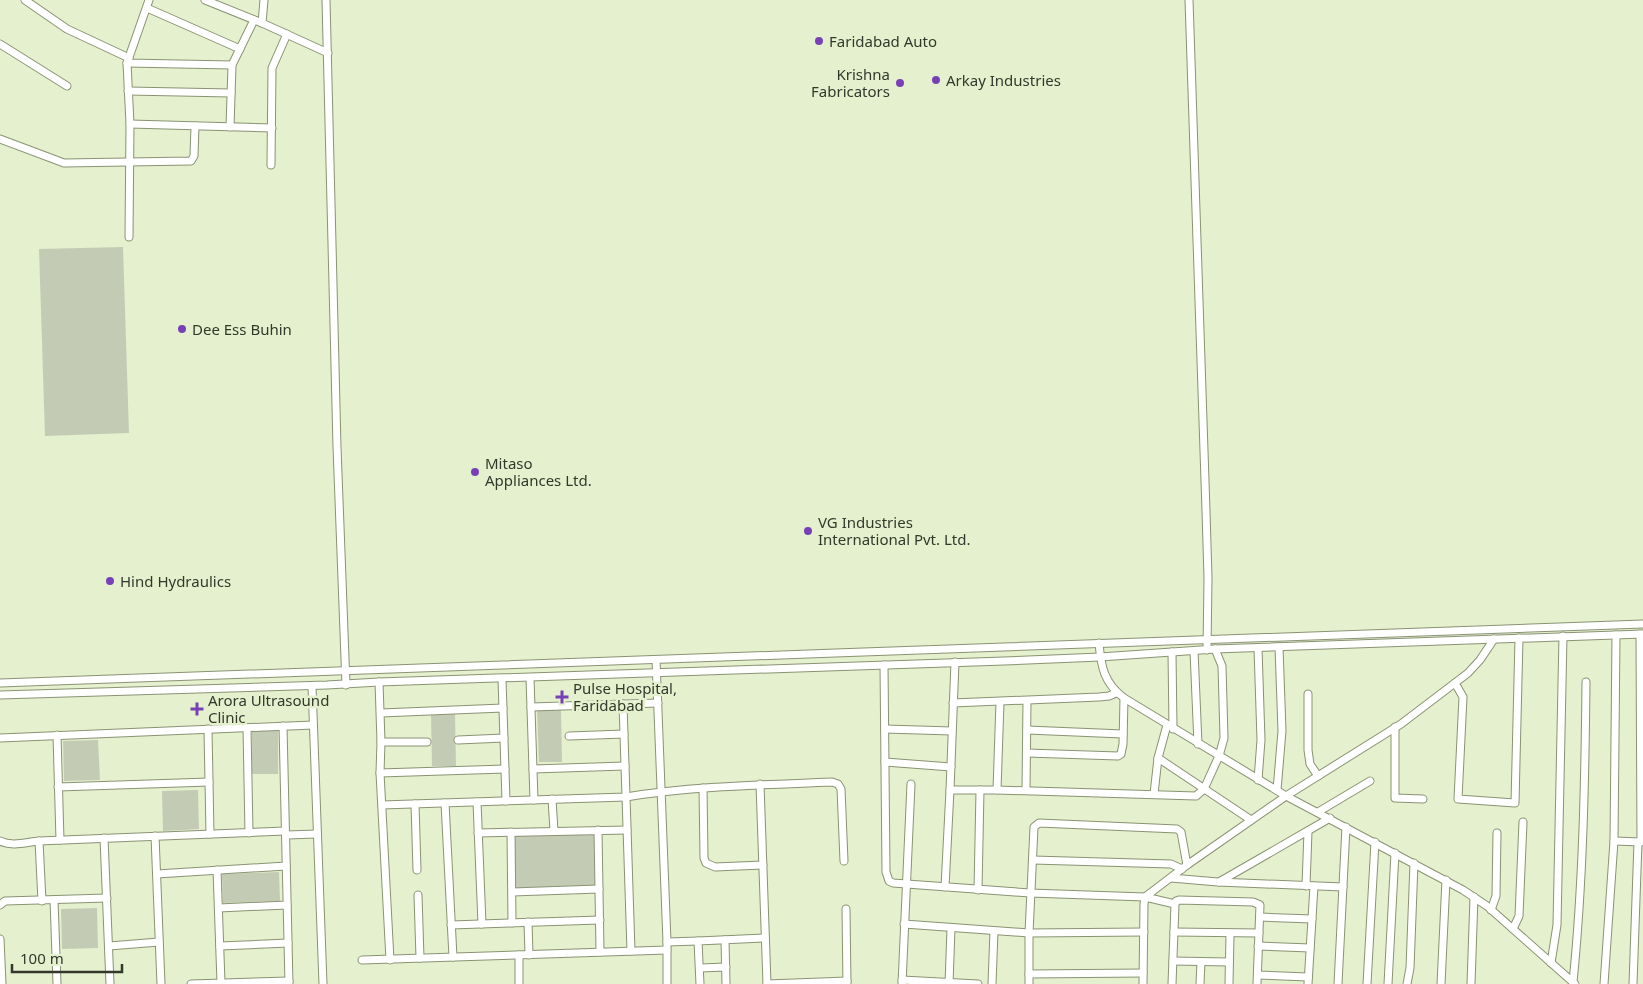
<svg xmlns="http://www.w3.org/2000/svg" width="1643" height="984" viewBox="0 0 1643 984" font-family="'Noto Sans',sans-serif">
<rect width="100%" height="100%" fill="#e5f0ce"/>
<g fill="#c4cbb5">
<path d="M 123,247 L 129,433 L 45,436 L 39,249 Z"/>
<path d="M 537,710 L 561,710 L 562,762 L 539,762 Z"/>
<path d="M 455,714 L 456,766 L 432,766 L 431,715 Z"/>
<rect x="252" y="731" width="26" height="43"/>
<path d="M 98,740 L 100,780 L 64,781 L 63,741 Z"/>
<path d="M 198,790 L 199,829 L 163,831 L 162,791 Z"/>
<path d="M 594,833 L 595,886 L 515,888 L 514,835 Z"/>
<path d="M 279,872 L 280,901 L 223,903 L 222,874 Z"/>
<path d="M 97,908 L 98,948 L 62,949 L 61,909 Z"/>
</g>
<g fill="none" stroke-linecap="round" stroke-linejoin="round">
<g stroke="#899374" stroke-width="9">
<g id="minor">
<path d="M 25,0 L 67,29 L 129,58"/>
<path d="M 149,0 L 127,63 L 232,65"/>
<path d="M 205,0 L 262,23 L 328,53"/>
<path d="M 326,0 L 337,447 L 346,685"/>
<path d="M 1189,0 L 1206,511 L 1208,578 L 1207,650"/>
<path d="M 147,8 L 240,49"/>
<path d="M 262,23 L 264,0"/>
<path d="M 0,44 L 67,86"/>
<path d="M 127,63 L 130,124 L 129,237"/>
<path d="M 128,91 L 231,93"/>
<path d="M 130,124 L 272,128"/>
<path d="M 230,127 L 232,65 L 254,20"/>
<path d="M 0,139 L 64,163 L 191,161 L 194,156 L 195,126"/>
<path d="M 271,165 L 272,68 L 287,34"/>
<path d="M 1640,634 L 1641,842"/>
<path d="M 1099,643 C 1101,667 1104,683 1124,698 L 1286,796 L 1463,890 L 1487,906 L 1575,984"/>
<path d="M 1258,648 L 1261,740 L 1258,780"/>
<path d="M 1194,651 L 1198,744"/>
<path d="M 1172,652 L 1173,729"/>
<path d="M 656,660 L 667,942 L 667,984"/>
<path d="M 884,665 L 886,872 L 889,881 L 893,883 L 1030,893 L 1145,897 L 1175,904"/>
<path d="M 530,678 L 534,800"/>
<path d="M 502,679 L 506,801"/>
<path d="M 379,682 L 381,742 L 380,773 L 390,960"/>
<path d="M 0,683 C 548,666 1095,641 1643,624"/>
<path d="M 1455,683 L 1463,697 L 1458,799 L 1515,803 L 1519,638"/>
<path d="M 312,686 L 323,984"/>
<path d="M 1308,694 L 1308,750 L 1310,764 L 1318,776"/>
<path d="M 0,695 L 327,685 L 379,682 L 1004,661 L 1100,657 L 1215,649 L 1643,634"/>
<path d="M 953,703 L 1099,697 L 1109,696 L 1116,693"/>
<path d="M 623,704 L 631,951"/>
<path d="M 531,707 L 658,703"/>
<path d="M 381,713 L 503,708"/>
<path d="M 283,726 L 289,984"/>
<path d="M 1395,727 L 1395,798 L 1423,799"/>
<path d="M 247,728 L 249,833"/>
<path d="M 208,729 L 210,834"/>
<path d="M 885,729 L 952,731"/>
<path d="M 1027,730 L 1123,734"/>
<path d="M 57,735 L 60,840"/>
<path d="M 569,736 L 624,734"/>
<path d="M 0,738 L 313,725"/>
<path d="M 458,740 L 504,738"/>
<path d="M 381,742 L 427,742"/>
<path d="M 1027,753 L 1118,756 L 1121,754 L 1123,744 L 1124,698"/>
<path d="M 1158,758 L 1251,820"/>
<path d="M 885,762 L 951,767"/>
<path d="M 533,769 L 625,766"/>
<path d="M 380,773 L 505,769"/>
<path d="M 760,784 L 767,984"/>
<path d="M 58,787 L 209,782"/>
<path d="M 703,788 L 704,858 L 706,863 L 715,867 L 763,865"/>
<path d="M 950,790 L 997,790 L 1000,702"/>
<path d="M 997,790 L 1196,796 L 1204,789 L 1219,756 L 1224,738 L 1222,666 L 1215,649"/>
<path d="M 1026,790 L 1027,701"/>
<path d="M 1277,790 L 1282,731 L 1279,647"/>
<path d="M 1154,794 L 1158,758 L 1167,725"/>
<path d="M 552,799 L 554,831"/>
<path d="M 477,802 L 482,924"/>
<path d="M 445,803 L 453,957"/>
<path d="M 415,804 L 417,870"/>
<path d="M 382,805 L 626,797 C 694,786 763,785 832,782 L 838,784 L 841,789 L 844,861"/>
<path d="M 1318,812 L 1370,781"/>
<path d="M 598,830 L 600,952"/>
<path d="M 511,832 L 512,923"/>
<path d="M 478,833 L 627,830"/>
<path d="M 286,835 L 317,834"/>
<path d="M 155,836 L 161,984"/>
<path d="M 104,838 L 110,984"/>
<path d="M 0,841 C 12,847 27,842 39,841 L 285,831"/>
<path d="M 39,841 L 42,901"/>
<path d="M 1614,841 L 1641,842"/>
<path d="M 1033,860 L 1171,864 L 1182,869"/>
<path d="M 217,870 L 221,983"/>
<path d="M 157,874 L 286,866"/>
<path d="M 1171,878 L 1218,882 L 1343,887"/>
<path d="M 1219,882 L 1330,818"/>
<path d="M 1306,886 L 1308,831"/>
<path d="M 945,887 L 950,790 L 955,662"/>
<path d="M 978,890 L 980,790"/>
<path d="M 512,892 L 599,889"/>
<path d="M 418,895 L 420,958"/>
<path d="M 54,900 L 57,984"/>
<path d="M 0,905 L 5,901 L 107,898"/>
<path d="M 219,908 L 287,905"/>
<path d="M 846,909 L 847,984"/>
<path d="M 1491,910 L 1496,896 L 1497,833"/>
<path d="M 1260,917 L 1312,919"/>
<path d="M 528,922 L 529,955"/>
<path d="M 904,924 L 1029,933 L 1144,932"/>
<path d="M 451,925 L 600,920"/>
<path d="M 1513,929 L 1519,916 L 1523,822"/>
<path d="M 1174,932 L 1259,933"/>
<path d="M 0,939 L 2,984"/>
<path d="M 725,940 L 726,984"/>
<path d="M 667,942 L 698,941"/>
<path d="M 109,946 L 159,942"/>
<path d="M 220,946 L 288,943"/>
<path d="M 1258,946 L 1310,948"/>
<path d="M 362,960 L 667,950"/>
<path d="M 1173,961 L 1229,962"/>
<path d="M 1551,963 L 1557,925 L 1563,636"/>
<path d="M 700,968 L 726,967"/>
<path d="M 1029,974 L 1143,973"/>
<path d="M 1258,975 L 1308,977"/>
<path d="M 902,980 L 978,984"/>
<path d="M 1573,982 C 1583,883 1585,782 1586,682"/>
<path d="M 191,984 L 289,981"/>
<path d="M 519,984 L 519,955"/>
<path d="M 700,984 L 698,941 L 765,938"/>
<path d="M 767,984 L 847,981"/>
<path d="M 902,984 L 911,784"/>
<path d="M 949,984 L 951,928"/>
<path d="M 992,984 L 994,931"/>
<path d="M 1029,984 L 1029,933 L 1034,827 L 1039,823 L 1177,829 L 1181,832 L 1187,865"/>
<path d="M 1143,984 L 1144,904 L 1145,897 L 1187,865 L 1286,796 L 1401,724 L 1468,673 L 1480,660 L 1494,639"/>
<path d="M 1172,984 L 1175,904 L 1176,901 L 1179,900 L 1253,902 L 1260,905 L 1257,984"/>
<path d="M 1200,984 L 1201,962"/>
<path d="M 1229,984 L 1230,934"/>
<path d="M 1308,984 L 1314,886"/>
<path d="M 1338,984 L 1346,827"/>
<path d="M 1367,984 L 1375,842"/>
<path d="M 1388,984 L 1395,853"/>
<path d="M 1407,984 L 1410,968 L 1414,863"/>
<path d="M 1441,984 L 1446,880"/>
<path d="M 1471,984 L 1474,897"/>
<path d="M 1604,984 L 1614,841 L 1616,635"/>
<path d="M 1633,984 L 1638,842"/>
</g>
</g>
<use href="#minor" stroke="#fff" stroke-width="7"/>
</g>
<g fill="#7840b7" stroke="#e5f0ce" stroke-width="2">
<circle cx="819" cy="41" r="5"/>
<circle cx="936" cy="80" r="5"/>
<circle cx="900" cy="83" r="5"/>
<circle cx="182" cy="329" r="5"/>
<circle cx="475" cy="472" r="5"/>
<circle cx="808" cy="531" r="5"/>
<circle cx="110" cy="581" r="5"/>
<path d="M559.5 689.5h5v5h5v5h-5v5h-5v-5h-5v-5h5z"/>
<path d="M194.5 701.5h5v5h5v5h-5v5h-5v-5h-5v-5h5z"/>
</g>
<g text-anchor="middle" dominant-baseline="central" stroke-width="5" stroke-linejoin="round" paint-order="stroke">
<g font-size="15" fill="#34382b" stroke="#e5f0ce" text-anchor="start">
<text x="829" y="41">Faridabad Auto</text>
<text x="890" y="74" text-anchor="end">Krishna<tspan x="890" dy="17">Fabricators</tspan></text>
<text x="946" y="80">Arkay Industries</text>
<text x="192" y="329">Dee Ess Buhin</text>
<text x="485" y="463">Mitaso<tspan x="485" dy="17">Appliances Ltd.</tspan></text>
<text x="818" y="522">VG Industries<tspan x="818" dy="17">International Pvt. Ltd.</tspan></text>
<text x="120" y="581">Hind Hydraulics</text>
<text x="573" y="688">Pulse Hospital,<tspan x="573" dy="17">Faridabad</tspan></text>
<text x="208" y="700">Arora Ultrasound<tspan x="208" dy="17">Clinic</tspan></text>
</g>
</g>
<path d="M12 964v8h110v-8" fill="none" stroke="#34382b" stroke-width="2.5"/>
<text x="20" y="964" font-size="15" fill="#34382b" stroke="#e5f0ce" stroke-width="4" paint-order="stroke">100 m</text>
</svg>
